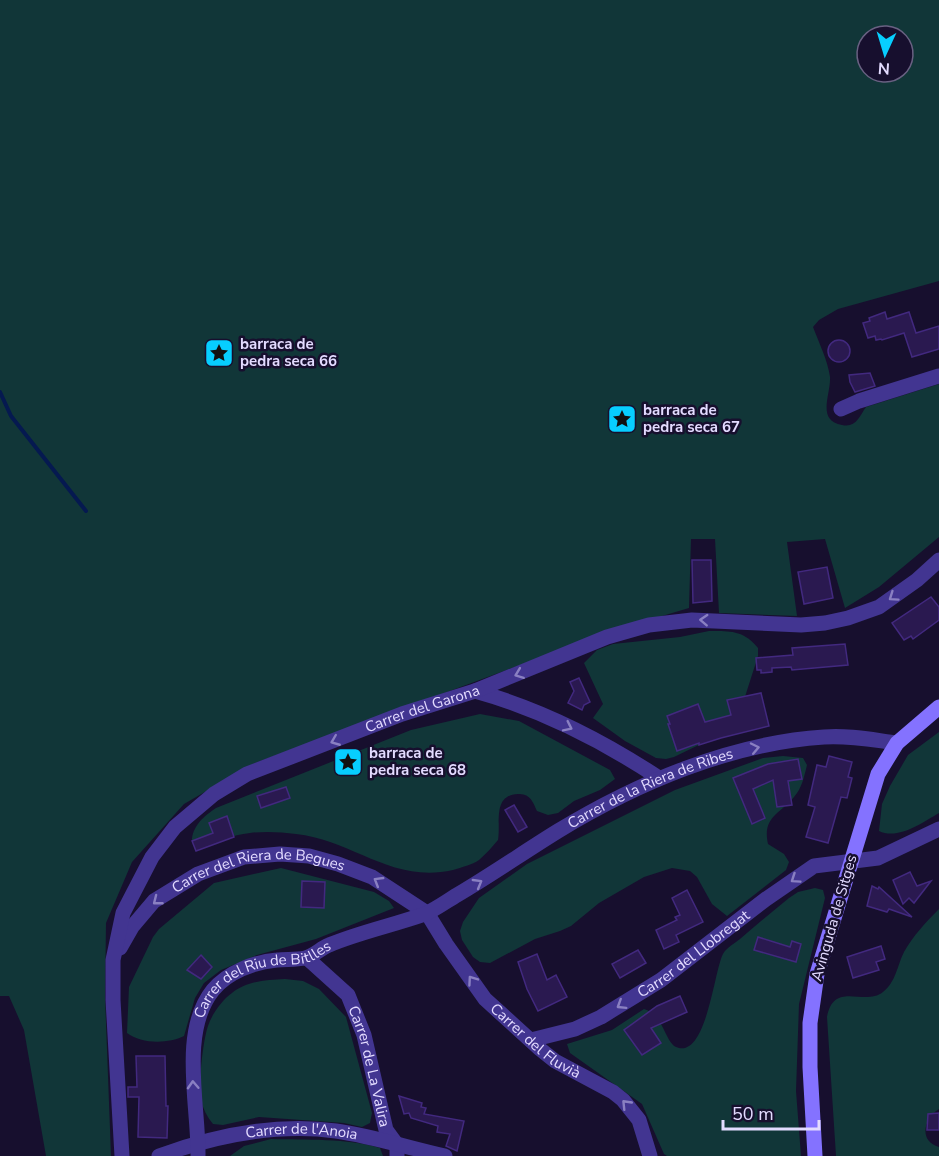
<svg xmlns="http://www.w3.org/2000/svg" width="939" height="1156" viewBox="0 0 939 1156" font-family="'Nunito Sans',sans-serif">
<rect width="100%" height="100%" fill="#170f2e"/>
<g fill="#113638" fill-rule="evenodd">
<path d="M 0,0 L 939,0 L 939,281 L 838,309 L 819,320 L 813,327 C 819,343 828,361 830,377 C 831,395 816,420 842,425 C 856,428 859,417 866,407 L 939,384 L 939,537 L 879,587 L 845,608 L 825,539 L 787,542 L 797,616 L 719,613 L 715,539 L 691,539 L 689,608 L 615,630 L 255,763 L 184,804 L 132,862 L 106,923 L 105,996 L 111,1156 L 46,1156 L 24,1030 L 9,996 L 0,996 ZM 867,36 L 903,36 L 903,72 L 867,72 Z"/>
<path d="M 709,631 C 729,631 744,630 758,648 L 758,656 L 743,703 L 707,741 L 674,757 L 666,759 L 656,758 L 625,741 L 593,718 L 603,704 L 584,663 L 597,650 L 613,644 L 680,637 Z"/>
<path d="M 480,714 L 519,721 L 610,770 L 615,779 L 600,790 L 574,801 L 558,813 L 548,815 L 537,811 C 533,802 530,793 518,794 C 492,795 501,823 498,840 C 492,847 486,854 479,860 C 472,865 462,867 453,870 C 392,884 353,840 296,834 C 281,832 265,831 250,833 C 230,835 214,845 192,843 C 191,827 204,816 216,808 L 411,730 Z"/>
<path d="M 939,732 L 939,813 C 922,823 898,840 879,831 L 882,804 L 890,786 L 908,755 Z"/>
<path d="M 783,756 L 803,758 L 807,765 C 804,777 802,788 794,797 C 780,814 762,817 768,844 L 784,854 L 789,862 L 786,870 L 727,916 L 712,904 L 697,877 L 690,871 L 672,868 L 644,877 L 599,903 L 571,926 L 560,931 L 535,939 L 490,963 L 480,962 L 473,957 L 462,940 L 460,931 L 463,922 L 479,898 L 527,864 L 675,790 L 763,758 Z"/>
<path d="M 281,868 L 374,892 L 389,901 L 394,908 L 316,939 L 257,955 L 221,970 L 204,983 L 195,998 L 184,1036 C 168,1044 141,1044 127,1033 L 129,987 L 153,937 L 159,929 L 214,883 Z"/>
<path d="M 815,888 L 823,890 L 825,898 L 799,1004 L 796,1091 L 801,1156 L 667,1156 L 664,1154 L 642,1104 L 570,1053 L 567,1044 L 612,1030 L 644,1009 C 666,1016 664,1045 679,1048 C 707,1054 714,971 723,954 C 726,948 735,943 740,939 C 756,925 773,911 789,898 L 798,892 Z"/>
<path d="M 939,909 L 939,1109 C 924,1118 918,1141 939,1147 L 939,1156 L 836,1156 L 827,1017 C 834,980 864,1007 883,992 C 896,982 897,966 904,952 C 914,935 925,923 939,909 Z"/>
<path d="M 285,979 L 303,981 L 319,989 L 346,1017 L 372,1113 L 370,1123 L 362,1127 L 344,1123 L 259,1117 L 223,1125 L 213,1124 C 207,1117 203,1109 201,1100 C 198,1086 203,1040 208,1026 C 212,1014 222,1000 232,993 C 247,981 266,980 285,979 Z"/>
<path d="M 271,1139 C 306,1140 347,1138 380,1148 L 383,1156 L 230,1156 L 244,1146 Z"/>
</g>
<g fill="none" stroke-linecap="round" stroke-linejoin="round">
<path stroke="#051950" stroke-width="4" d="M 0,392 L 11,416 L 86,511"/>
</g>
<g fill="#2a1950" stroke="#42297f" stroke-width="1.5">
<path d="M 885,312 L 887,319 L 909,312 L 916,333 L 939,326 L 939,349 L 912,357 L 904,333 L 882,340 L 881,339 L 876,340 L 875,336 L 868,338 L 863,323 L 870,321 L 869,318 Z"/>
<circle cx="839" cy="351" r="11"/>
<path d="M 870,373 L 875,386 L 855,392 L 850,382 L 849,375 Z"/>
<path d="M 692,560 L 711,560 L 712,601 L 693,603 Z"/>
<path d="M 827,567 L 833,598 L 804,604 L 798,572 Z"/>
<path d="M 931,597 L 939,607 L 939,620 L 913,639 L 911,636 L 904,640 L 892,623 Z"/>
<path d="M 845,644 L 848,665 L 792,670 L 791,667 L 772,668 L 772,672 L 761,673 L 761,670 L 757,670 L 756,658 L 793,655 L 792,648 Z"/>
<path d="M 579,678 L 590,702 L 584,705 L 582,710 L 568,703 L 574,691 L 570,682 Z"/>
<path d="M 761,693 L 769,726 L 721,738 L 699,745 L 699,743 L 677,751 L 668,724 L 670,724 L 667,716 L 698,704 L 705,722 L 731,715 L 727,700 Z"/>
<path d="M 829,756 L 852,762 L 848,777 L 852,778 L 847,798 L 841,797 L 828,843 L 806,837 L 815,807 L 808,805 L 817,765 L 826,767 Z"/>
<path d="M 798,759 L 802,779 L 788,781 L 792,805 L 777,807 L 773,780 L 753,789 L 765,818 L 752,824 L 733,778 L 768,764 Z"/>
<path d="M 286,787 L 290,798 L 261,808 L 257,796 Z"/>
<path d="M 514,805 L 527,827 L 518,832 L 505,810 Z"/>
<path d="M 227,816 L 234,837 L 196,851 L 192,841 L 213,833 L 209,823 Z"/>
<path d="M 910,872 L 917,886 L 931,881 L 914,903 L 909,898 L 903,904 L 893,880 Z"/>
<path d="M 302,881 L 325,882 L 324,908 L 301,907 Z"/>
<path d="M 872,886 L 878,889 L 879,887 L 912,917 L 889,909 L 887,912 L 867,906 Z"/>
<path d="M 687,890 L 703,922 L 676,935 L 679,942 L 664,949 L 656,930 L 677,920 L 675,917 L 680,915 L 672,898 Z"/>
<path d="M 758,937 L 790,947 L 792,941 L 801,944 L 796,962 L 754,950 Z"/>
<path d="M 881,946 L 885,959 L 876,962 L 879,970 L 853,978 L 847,957 Z"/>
<path d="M 638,950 L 646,963 L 620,978 L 612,964 Z"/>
<path d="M 537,954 L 547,980 L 556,975 L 567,997 L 538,1011 L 527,989 L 518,962 Z"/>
<path d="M 201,955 L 212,967 L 201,979 L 187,970 Z"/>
<path d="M 680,996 L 687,1012 L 651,1028 L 661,1043 L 642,1055 L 624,1030 L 657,1006 Z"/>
<path d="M 136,1056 L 165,1056 L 166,1106 L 168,1106 L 167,1138 L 138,1137 L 139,1097 L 128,1097 L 128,1087 L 137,1087 Z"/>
<path d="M 399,1096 L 422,1103 L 421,1107 L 426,1108 L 424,1114 L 464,1121 L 457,1151 L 446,1146 L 450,1134 L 437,1132 L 438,1126 L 411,1118 L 409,1113 L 404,1114 Z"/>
<path d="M 939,1113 L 939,1130 L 927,1130 L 928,1114 Z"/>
</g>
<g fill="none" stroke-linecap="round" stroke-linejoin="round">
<g stroke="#423591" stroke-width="15">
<path d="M 841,409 L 859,401 L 939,376"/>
<path d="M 475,691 C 540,709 603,741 659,778"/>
<path id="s1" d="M 120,948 L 132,927 L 154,901 L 198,874 L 244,857 L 280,854 L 309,856 L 338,864 L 372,877 L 427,913 L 446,944 L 485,999 L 540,1049 L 555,1061 L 613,1092 L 623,1100 L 639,1120 L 650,1156"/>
<path id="s2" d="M 307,958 L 348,995 L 364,1035 L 386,1130 L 397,1145 L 397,1156"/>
<path id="s3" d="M 531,1040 L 575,1029 L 601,1017 L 661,980 L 766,899 L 814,866 L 878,858 L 939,829"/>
<path id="s4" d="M 122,1156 L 113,1000 L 113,960 L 123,913 L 152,857 L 175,827 L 214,794 L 247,774 L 402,714 L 475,691 L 607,637 L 649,625 L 692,620 L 801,625 L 825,623 L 848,618 L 879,607 L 917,580 L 939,560"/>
<path id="s5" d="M 159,1156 C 214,1136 277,1123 336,1131 C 372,1136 409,1148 445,1156"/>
<path id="s6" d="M 198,1156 C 199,1107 179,1032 213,990 C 228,972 254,962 277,960 C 286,959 296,960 305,958 C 314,956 321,948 329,945 C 360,932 394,925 425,914 C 436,909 447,901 457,895 C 491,875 524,852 558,831 C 637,783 731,743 824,737 C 848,735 873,740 897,743"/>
</g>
<path stroke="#8472ff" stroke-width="15" d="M 815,1156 L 810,1067 L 810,1023 L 817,974 L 878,774 L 897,743 L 939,707"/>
</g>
<defs><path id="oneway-chevron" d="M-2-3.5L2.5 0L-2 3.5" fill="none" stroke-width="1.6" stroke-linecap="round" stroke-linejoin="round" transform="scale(1.5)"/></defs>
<g stroke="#8a80c2">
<use href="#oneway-chevron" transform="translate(893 597) rotate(145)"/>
<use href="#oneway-chevron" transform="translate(704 620) rotate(-177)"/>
<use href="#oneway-chevron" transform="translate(519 674) rotate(159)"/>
<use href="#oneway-chevron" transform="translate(568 727) rotate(26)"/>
<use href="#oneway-chevron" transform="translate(335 741) rotate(158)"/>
<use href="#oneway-chevron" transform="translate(755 748) rotate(-12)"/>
<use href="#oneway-chevron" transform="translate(795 879) rotate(146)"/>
<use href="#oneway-chevron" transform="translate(378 881) rotate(-149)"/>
<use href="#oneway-chevron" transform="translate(478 883) rotate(-30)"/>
<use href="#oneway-chevron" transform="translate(157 901) rotate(142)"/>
<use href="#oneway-chevron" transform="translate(472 980) rotate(-125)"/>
<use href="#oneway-chevron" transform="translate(621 1005) rotate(148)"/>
<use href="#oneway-chevron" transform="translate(193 1085) rotate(-93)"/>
<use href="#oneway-chevron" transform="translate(626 1104) rotate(-134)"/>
</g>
<defs>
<g id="sight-square" transform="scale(1.5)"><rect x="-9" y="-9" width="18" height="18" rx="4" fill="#07ceff" stroke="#170f2e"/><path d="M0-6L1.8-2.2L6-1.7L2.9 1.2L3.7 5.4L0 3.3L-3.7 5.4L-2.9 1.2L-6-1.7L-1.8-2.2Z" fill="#111"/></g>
</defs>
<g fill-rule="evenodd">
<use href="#sight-square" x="219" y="353"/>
<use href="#sight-square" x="622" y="419"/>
<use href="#sight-square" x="348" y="762"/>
</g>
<g text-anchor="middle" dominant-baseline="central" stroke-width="5" stroke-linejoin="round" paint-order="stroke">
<g font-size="15" font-weight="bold" fill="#e3dbff" stroke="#170f2e" text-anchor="start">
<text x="240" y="344">barraca de<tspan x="240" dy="17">pedra seca 66</tspan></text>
<text x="643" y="410">barraca de<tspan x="643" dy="17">pedra seca 67</tspan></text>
<text x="369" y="753">barraca de<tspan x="369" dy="17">pedra seca 68</tspan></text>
</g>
<g font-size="15" fill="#e3dbff" stroke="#170f2e">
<text stroke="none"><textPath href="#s4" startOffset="622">Carrer del Garona</textPath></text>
<text stroke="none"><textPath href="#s6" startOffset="658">Carrer de la Riera de Ribes</textPath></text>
<text stroke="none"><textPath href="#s1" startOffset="171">Carrer del Riera de Begues</textPath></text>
<text transform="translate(834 918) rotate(-74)">Avinguda de Sitges</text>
<text stroke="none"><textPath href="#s3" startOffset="186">Carrer del Llobregat</textPath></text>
<text stroke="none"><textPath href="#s6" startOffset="219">Carrer del Riu de Bitlles</textPath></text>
<text stroke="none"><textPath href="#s1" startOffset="526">Carrer del Fluvià</textPath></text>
<text stroke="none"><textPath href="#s2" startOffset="130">Carrer de La Valira</textPath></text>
<text stroke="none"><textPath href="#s5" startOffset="146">Carrer de l'Anoia</textPath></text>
</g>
</g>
<g transform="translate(885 54) rotate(184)"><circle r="28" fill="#170f2e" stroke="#696182" stroke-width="1.5"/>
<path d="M0-4.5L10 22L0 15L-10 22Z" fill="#07ceff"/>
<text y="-9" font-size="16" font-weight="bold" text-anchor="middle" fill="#e3dbff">N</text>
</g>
<path d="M723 1120v9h96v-9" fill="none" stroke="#e3dbff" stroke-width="3"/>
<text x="732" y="1120" font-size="18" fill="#e3dbff" stroke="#170f2e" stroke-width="4.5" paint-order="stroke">50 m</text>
</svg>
